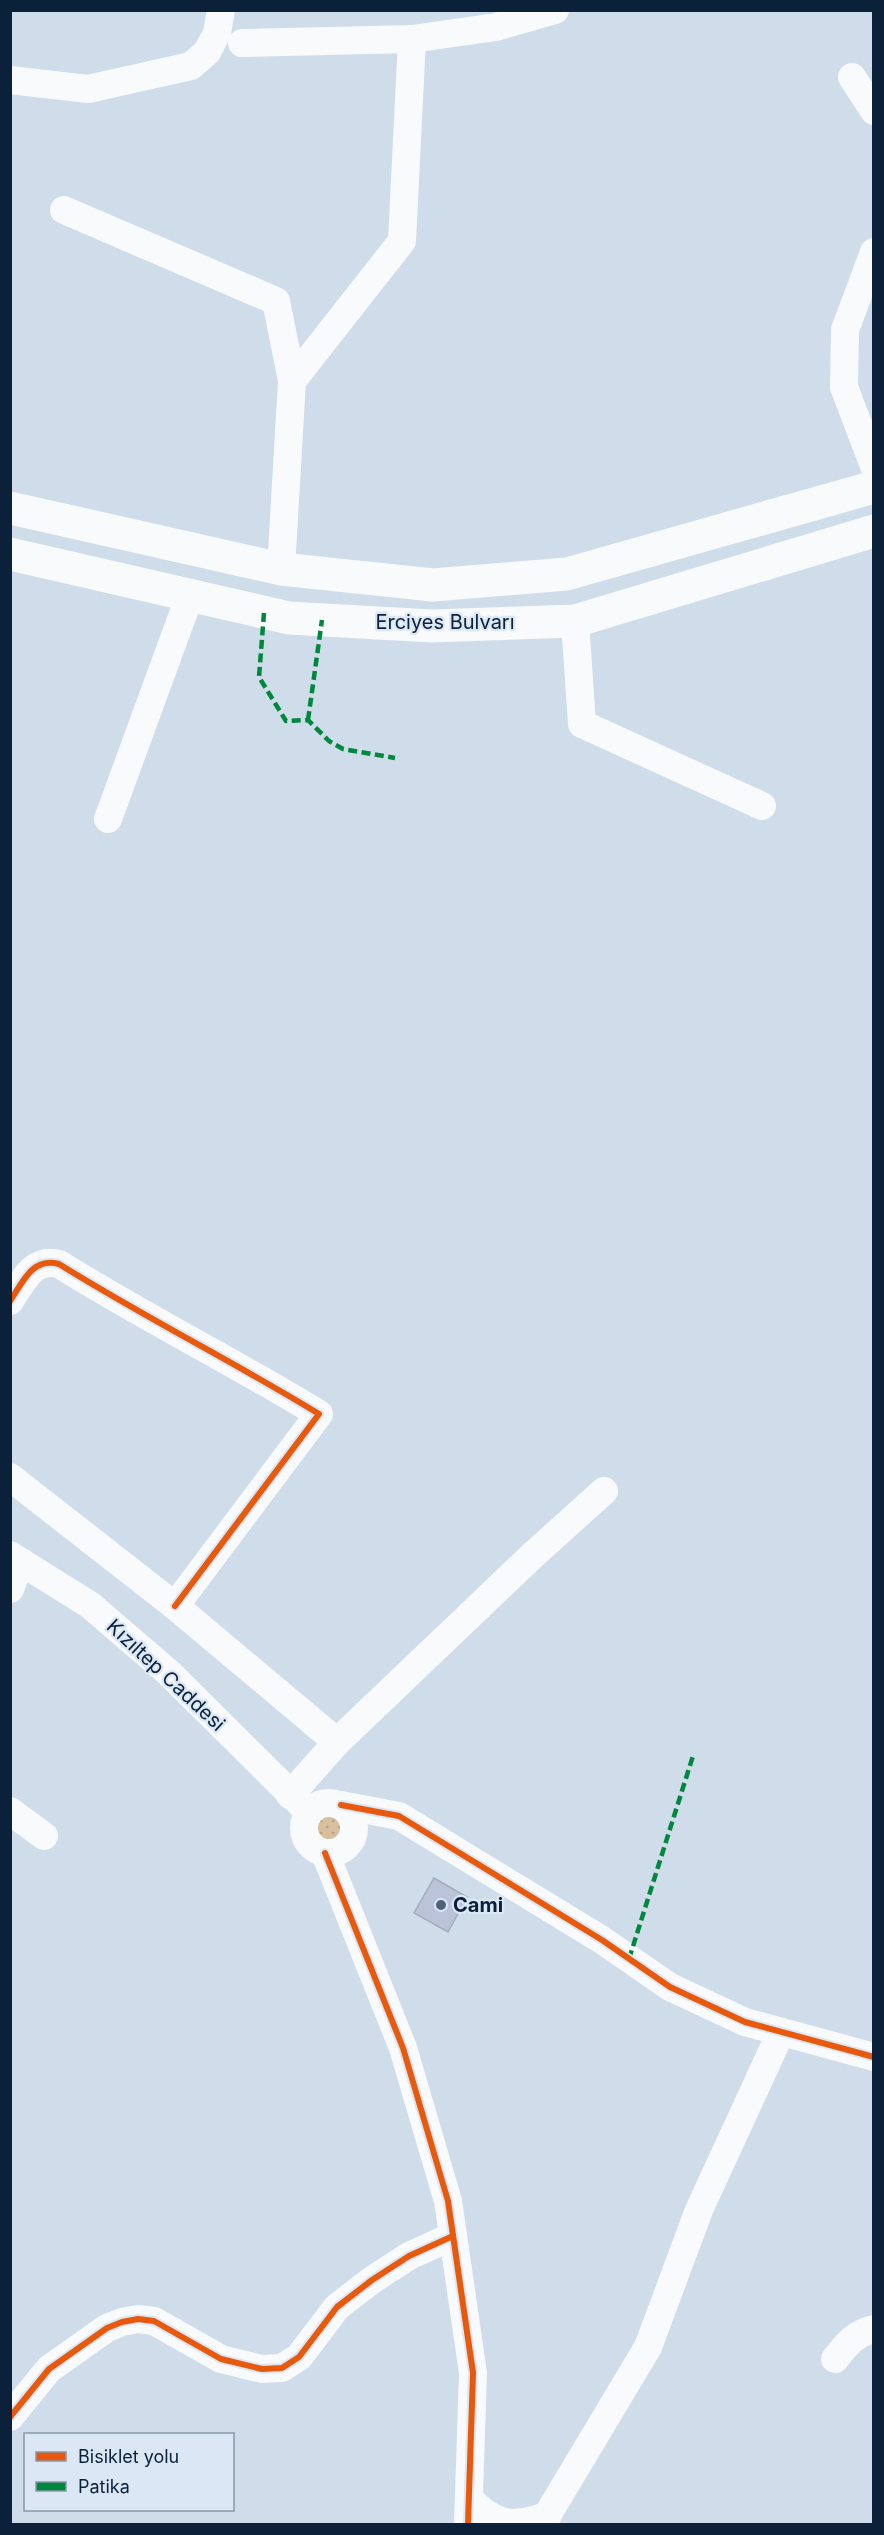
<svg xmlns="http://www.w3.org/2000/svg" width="884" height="2535" viewBox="0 0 884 2535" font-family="Inter,sans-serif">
<defs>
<pattern id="grass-dots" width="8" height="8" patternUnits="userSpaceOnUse" patternTransform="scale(1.5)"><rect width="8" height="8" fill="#d8bf9e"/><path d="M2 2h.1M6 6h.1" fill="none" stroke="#b8a489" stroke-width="1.8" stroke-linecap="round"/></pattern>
</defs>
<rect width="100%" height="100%" fill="#cfdcea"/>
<circle fill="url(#grass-dots)" cx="329" cy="1828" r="15"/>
<path fill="#bac3d7" stroke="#a3adc0" stroke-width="1.5" d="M 434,1878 L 467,1897 L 448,1932 L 414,1913 Z"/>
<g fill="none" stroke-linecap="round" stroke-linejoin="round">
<g stroke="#f8fafc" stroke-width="28">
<path d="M 242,43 L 412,39 L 496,27 L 555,10"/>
<path d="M 852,77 L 874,111"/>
<path d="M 10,80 L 88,89 L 191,66 L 207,52 L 217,33 L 221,10"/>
<path d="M 64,210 L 276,301 L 292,381 L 281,569"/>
<path d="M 874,252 L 845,330 L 844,387 L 874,466"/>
<path d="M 292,381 L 402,241 L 412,39"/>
<path d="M 575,621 L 582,724 L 762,806"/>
<path d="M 108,819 L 190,595"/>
<path d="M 10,1301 C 23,1282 32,1257 59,1264 C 144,1317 234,1362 319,1414 L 175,1606"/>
<path d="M 10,1477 L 175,1606 L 337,1742"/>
<path d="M 10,1555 L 90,1605 L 169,1673 L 309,1812"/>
<path d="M 10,1589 L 21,1562"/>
<path d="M 290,1795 L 337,1742 L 533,1555 L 604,1491"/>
<circle cx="329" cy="1828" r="25"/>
<path d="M 341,1805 L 399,1816 L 602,1940 L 670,1987 L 745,2022 L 874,2057"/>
<path d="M 10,1811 L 44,1836"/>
<path d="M 325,1853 L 403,2048 L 448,2201 L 473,2373 L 468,2524"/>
<path d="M 835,2359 C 846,2345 855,2333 874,2329"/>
<path d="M 10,2417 L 49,2369 L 107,2328 L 122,2322 L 138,2319 L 154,2321 L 221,2359 L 262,2369 L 282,2368 L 299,2357 L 337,2307 L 372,2280 L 409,2256 L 453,2236"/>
<path d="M 469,2498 C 493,2525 515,2529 548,2515"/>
<path d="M 542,2524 L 648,2347 L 699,2210 L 781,2032"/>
</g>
<g stroke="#f8fafc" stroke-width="33">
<path d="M 10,508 L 281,569 L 433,585 L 567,574 L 874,487"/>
<path d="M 10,554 L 289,618 L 432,626 L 575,621 L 874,531"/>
</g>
<g stroke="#00873e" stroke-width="4.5" stroke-dasharray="9 4.5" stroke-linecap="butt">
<path d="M 264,613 L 259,677 L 286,721 L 308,720 L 329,741 L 343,749 L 395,758"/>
<path d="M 308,720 L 322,620"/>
<path d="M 629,1959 L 693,1756"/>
</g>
<g stroke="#dbe7f4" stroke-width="10">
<g id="cycleway">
<path d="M 10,1301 C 23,1282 32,1257 59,1264 C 144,1317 234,1362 319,1414 L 175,1606"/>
<path d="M 341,1805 L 399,1816 L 602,1940 L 670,1987 L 745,2022 L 874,2057"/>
<path d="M 325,1853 L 403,2048 L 448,2201 L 473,2373 L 468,2524"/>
<path d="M 10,2417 L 49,2369 L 107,2328 L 122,2322 L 138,2319 L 154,2321 L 221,2359 L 262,2369 L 282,2368 L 299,2357 L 337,2307 L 372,2280 L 409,2256 L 453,2236"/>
</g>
</g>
<use href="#cycleway" stroke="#e8590c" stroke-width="6"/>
</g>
<circle fill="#4f6277" stroke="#dbe7f4" stroke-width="2" cx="441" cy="1905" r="6"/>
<g text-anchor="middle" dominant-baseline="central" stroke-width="4.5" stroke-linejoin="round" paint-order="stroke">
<g font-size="20" fill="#0a2139" stroke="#dbe7f4">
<text x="445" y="622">Erciyes Bulvarı</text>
<text transform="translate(166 1675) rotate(43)">Kızıltep Caddesi</text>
</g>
<g font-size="20" font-weight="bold" fill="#0a2139" stroke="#dbe7f4" text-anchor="start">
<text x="453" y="1905">Cami</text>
</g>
</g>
<rect width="884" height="2535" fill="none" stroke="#0a2139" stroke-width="24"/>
<rect x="24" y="2433" width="210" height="78" fill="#dbe7f4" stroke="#8798a9" stroke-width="1.5"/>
<rect x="36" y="2452" width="30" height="9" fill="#e8590c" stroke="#8798a9" stroke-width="1.5"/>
<text x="78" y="2463" font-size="18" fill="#0a2139">Bisiklet yolu</text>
<rect x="36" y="2482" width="30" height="9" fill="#00873e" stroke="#8798a9" stroke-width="1.5"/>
<text x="78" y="2493" font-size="18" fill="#0a2139">Patika</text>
</svg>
